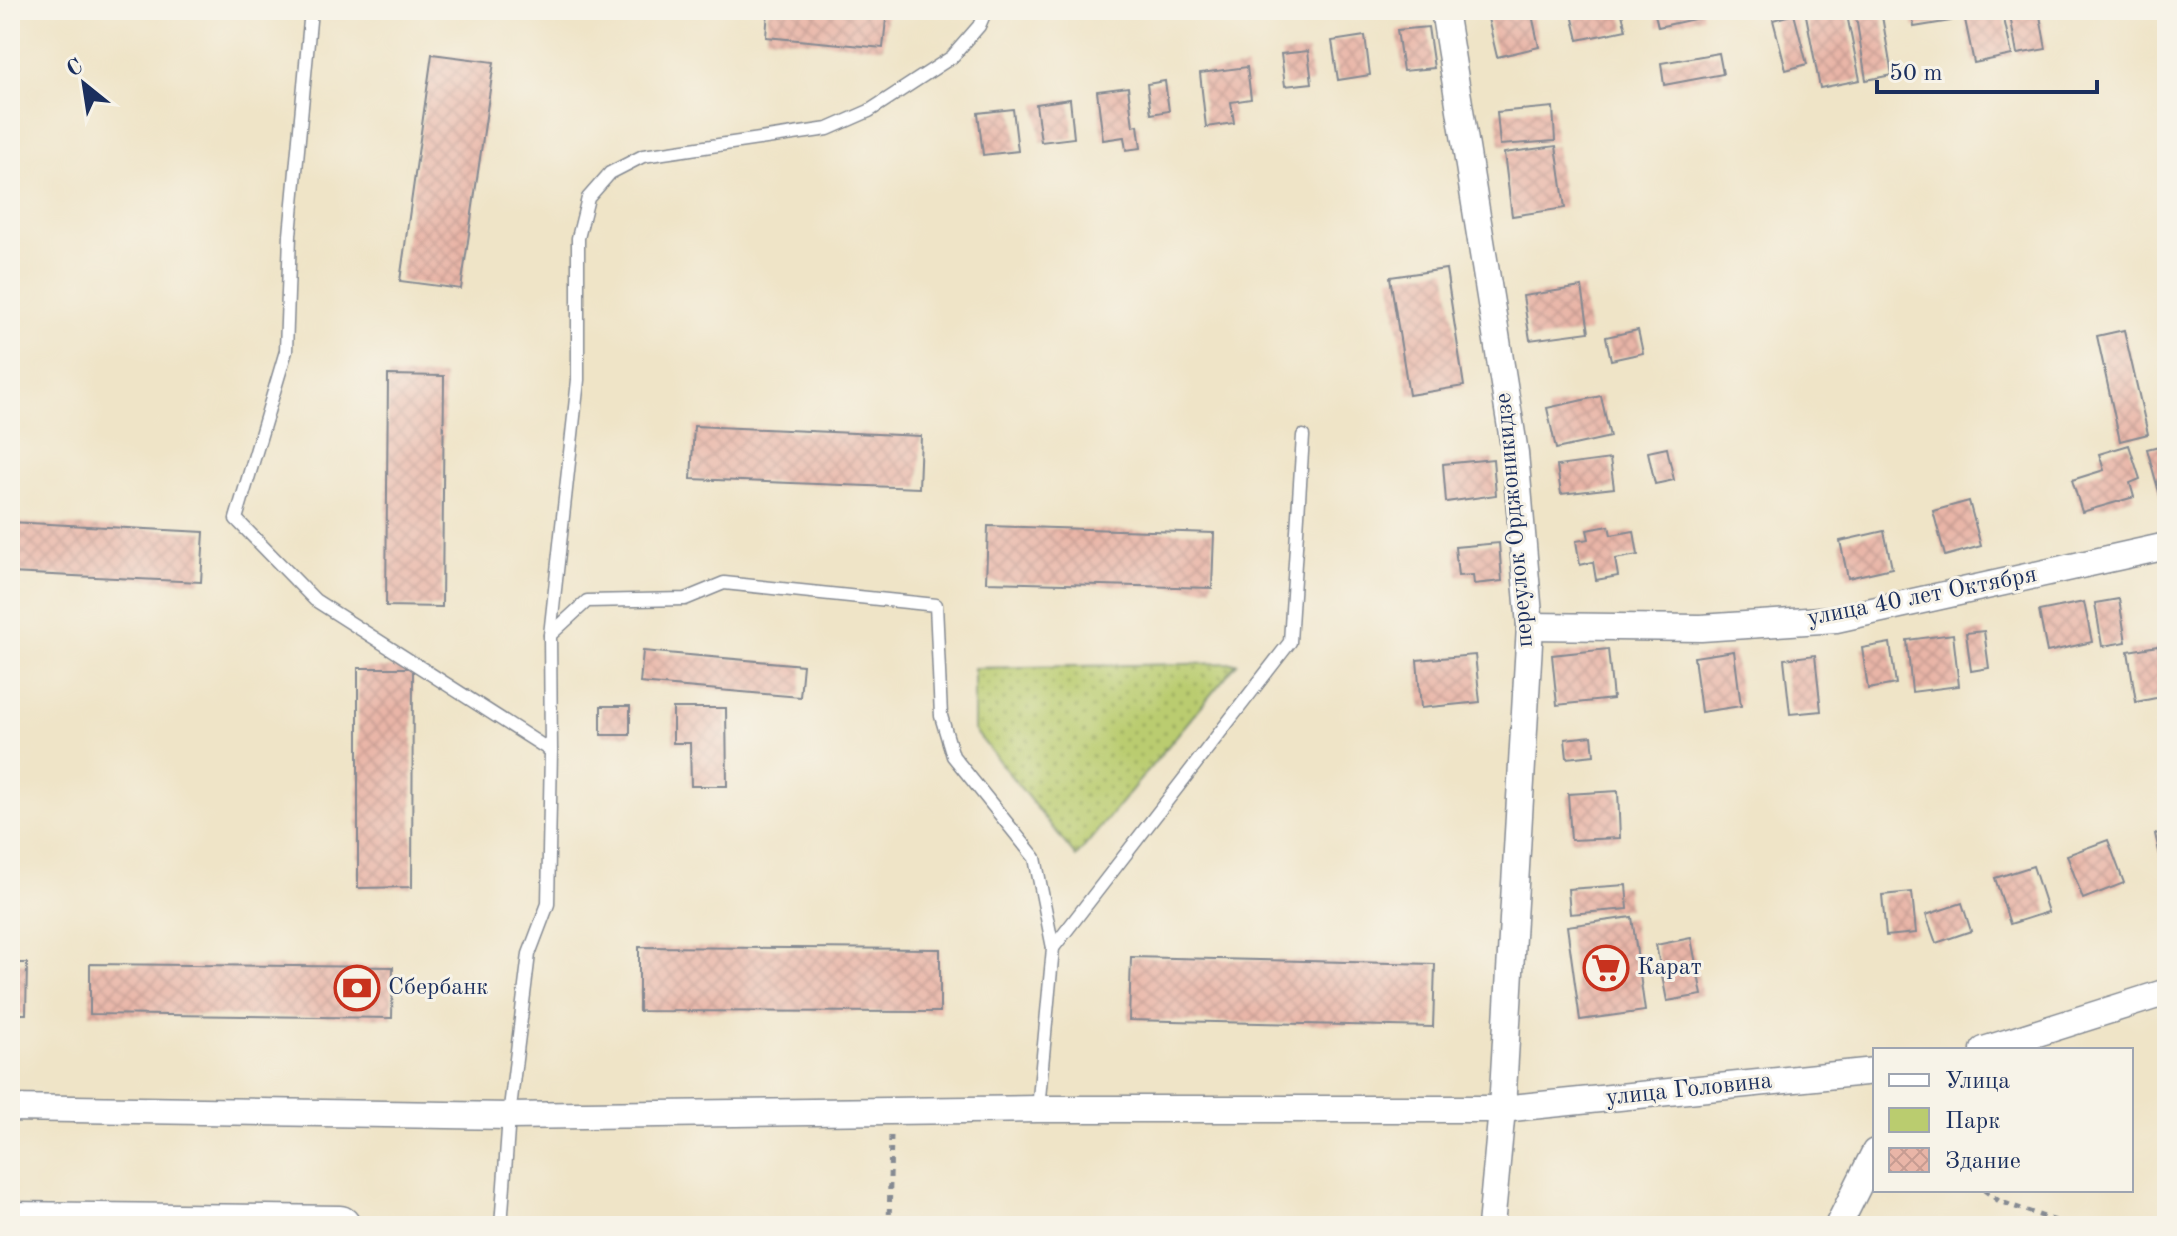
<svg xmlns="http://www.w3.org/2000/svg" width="2177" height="1236" viewBox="0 0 2177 1236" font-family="'Old Standard TT',serif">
<defs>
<pattern id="green-dots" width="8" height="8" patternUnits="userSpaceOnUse" patternTransform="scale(2)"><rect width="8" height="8" fill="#bacc6f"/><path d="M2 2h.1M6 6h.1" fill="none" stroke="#96a65e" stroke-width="1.8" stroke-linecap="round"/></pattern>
<pattern id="building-cross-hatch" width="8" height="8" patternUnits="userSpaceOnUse" patternTransform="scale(2)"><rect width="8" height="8" fill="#e9b5a7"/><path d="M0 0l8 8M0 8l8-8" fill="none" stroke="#c79c92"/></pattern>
</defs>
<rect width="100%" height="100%" fill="#f7f3e8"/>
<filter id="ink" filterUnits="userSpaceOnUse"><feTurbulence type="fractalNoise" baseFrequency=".0125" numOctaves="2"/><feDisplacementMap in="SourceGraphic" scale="16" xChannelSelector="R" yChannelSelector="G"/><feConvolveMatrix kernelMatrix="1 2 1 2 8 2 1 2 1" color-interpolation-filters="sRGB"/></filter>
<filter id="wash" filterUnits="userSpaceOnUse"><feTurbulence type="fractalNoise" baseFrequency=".006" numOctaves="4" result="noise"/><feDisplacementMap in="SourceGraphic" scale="32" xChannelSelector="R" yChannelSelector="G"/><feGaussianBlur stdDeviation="1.8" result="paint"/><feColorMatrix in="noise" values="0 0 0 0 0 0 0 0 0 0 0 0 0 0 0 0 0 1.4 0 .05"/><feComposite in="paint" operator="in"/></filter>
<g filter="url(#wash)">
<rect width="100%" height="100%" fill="#efe4c7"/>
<path fill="url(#green-dots)" stroke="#6a7e66" stroke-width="2" d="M 1237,663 L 1076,857 L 974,730 L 974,668 Z"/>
<g id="blocks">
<g fill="url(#building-cross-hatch)">
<path d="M 768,10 L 887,10 L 883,48 L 766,37 Z"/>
<path d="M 1486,10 L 1531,10 L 1539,47 L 1497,57 Z"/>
<path d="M 1571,10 L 1621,10 L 1626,30 L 1578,40 Z"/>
<path d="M 1654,10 L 1702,10 L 1703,17 L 1658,27 Z"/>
<path d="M 1805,10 L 1846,10 L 1860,80 L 1820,88 Z"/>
<path d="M 1855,10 L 1881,10 L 1892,75 L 1866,80 Z"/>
<path d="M 1911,10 L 1949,10 L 1951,21 L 1914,27 Z"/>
<path d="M 1963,10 L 2002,10 L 2012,55 L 1974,63 Z"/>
<path d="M 2009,10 L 2039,10 L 2046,49 L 2017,54 Z"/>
<path d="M 1794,14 L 1807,64 L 1786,70 L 1773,20 Z"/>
<path d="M 1428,27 L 1434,68 L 1403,71 L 1397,30 Z"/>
<path d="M 1365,36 L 1370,75 L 1338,80 L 1332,41 Z"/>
<path d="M 1308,51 L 1312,83 L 1285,86 L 1281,54 Z"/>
<path d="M 1719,53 L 1723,74 L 1664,85 L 1661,63 Z"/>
<path d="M 432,54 L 494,62 L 461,289 L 400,281 Z"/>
<path d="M 1247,67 L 1251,99 L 1231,102 L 1234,123 L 1206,127 L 1200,73 Z"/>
<path d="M 1165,81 L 1169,111 L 1151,114 L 1147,84 Z"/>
<path d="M 1128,87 L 1133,126 L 1138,125 L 1141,148 L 1126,150 L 1124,137 L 1103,140 L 1097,91 Z"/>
<path d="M 1070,99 L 1074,138 L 1041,142 L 1036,104 Z"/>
<path d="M 1553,107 L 1555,141 L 1500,145 L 1497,112 Z"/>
<path d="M 1013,109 L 1018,151 L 983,155 L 978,113 Z"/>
<path d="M 10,120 L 17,121 L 12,155 L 10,155 Z"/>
<path d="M 1556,146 L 1565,208 L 1512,216 L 1504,153 Z"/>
<path d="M 1446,269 L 1464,386 L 1409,395 L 1390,277 Z"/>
<path d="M 1582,287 L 1589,332 L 1530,340 L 1523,296 Z"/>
<path d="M 1638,330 L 1643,353 L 1611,360 L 1606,337 Z"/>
<path d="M 2124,330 L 2148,434 L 2120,441 L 2097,336 Z"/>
<path d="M 388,375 L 444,376 L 442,607 L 386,606 Z"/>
<path d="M 1601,396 L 1610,437 L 1556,449 L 1547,408 Z"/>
<path d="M 694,426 L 921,436 L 919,488 L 691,479 Z"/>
<path d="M 2167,444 L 2167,494 L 2160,496 L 2147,449 Z"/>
<path d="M 2129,445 L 2140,479 L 2130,483 L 2134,497 L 2082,512 L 2072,480 L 2104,470 L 2099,454 Z"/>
<path d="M 1667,448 L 1674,480 L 1655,484 L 1648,452 Z"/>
<path d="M 1493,459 L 1496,495 L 1446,502 L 1443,464 Z"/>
<path d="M 1610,459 L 1614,488 L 1561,494 L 1557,466 Z"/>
<path d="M 1969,501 L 1981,546 L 1945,556 L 1933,511 Z"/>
<path d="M 10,522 L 204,532 L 201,582 L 10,573 Z"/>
<path d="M 988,526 L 1214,533 L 1212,588 L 986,582 Z"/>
<path d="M 1609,526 L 1611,535 L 1634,531 L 1638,555 L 1615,559 L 1618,576 L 1596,580 L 1593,562 L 1580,565 L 1576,541 L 1589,539 L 1587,530 Z"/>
<path d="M 1884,531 L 1892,568 L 1848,578 L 1840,541 Z"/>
<path d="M 1499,543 L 1502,581 L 1474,584 L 1473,575 L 1458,576 L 1455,547 Z"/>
<path d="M 2119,599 L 2126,642 L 2102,646 L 2095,603 Z"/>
<path d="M 2084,602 L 2092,642 L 2047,652 L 2039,611 Z"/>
<path d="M 1984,631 L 1989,668 L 1971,671 L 1966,633 Z"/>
<path d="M 1953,634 L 1959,686 L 1912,692 L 1907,640 Z"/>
<path d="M 1890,643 L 1896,684 L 1868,689 L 1862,648 Z"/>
<path d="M 2158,646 L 2166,696 L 2136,702 L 2128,651 Z"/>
<path d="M 1608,649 L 1613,699 L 1557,705 L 1552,655 Z"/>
<path d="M 643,651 L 803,665 L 800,697 L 640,683 Z"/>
<path d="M 1734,651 L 1741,706 L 1701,712 L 1694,657 Z"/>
<path d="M 1475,655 L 1480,702 L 1421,708 L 1417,660 Z"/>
<path d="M 1815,655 L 1821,711 L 1790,714 L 1784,659 Z"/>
<path d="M 358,668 L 413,668 L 412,887 L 358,888 Z"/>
<rect x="601" y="706" width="29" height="29"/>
<path d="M 673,708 L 726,708 L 727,786 L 691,786 L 690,743 L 673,743 Z"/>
<path d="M 1592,736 L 1594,755 L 1567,758 L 1565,739 Z"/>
<path d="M 1618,791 L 1620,838 L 1571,840 L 1568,794 Z"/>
<path d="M 2167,831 L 2167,881 L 2166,881 L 2155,834 Z"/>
<path d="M 2108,840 L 2124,883 L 2083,899 L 2067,855 Z"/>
<path d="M 2033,866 L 2048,912 L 2010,924 L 1995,878 Z"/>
<path d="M 1626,885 L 1628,909 L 1570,914 L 1568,889 Z"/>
<path d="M 1912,892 L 1916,933 L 1886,936 L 1882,895 Z"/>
<path d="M 1962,903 L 1971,931 L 1936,943 L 1926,915 Z"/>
<path d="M 1632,917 L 1645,1011 L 1580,1020 L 1567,926 Z"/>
<path d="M 1691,938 L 1702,995 L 1667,1001 L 1656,945 Z"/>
<path d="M 639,947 L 940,949 L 940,1012 L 639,1011 Z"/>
<path d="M 1131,957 L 1435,964 L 1433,1027 L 1129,1020 Z"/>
<path d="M 10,963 L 27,963 L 26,1014 L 10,1014 Z"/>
<path d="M 90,964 L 393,967 L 392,1018 L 90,1014 Z"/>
</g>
</g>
</g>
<g filter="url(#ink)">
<use href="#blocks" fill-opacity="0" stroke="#858a92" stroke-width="2"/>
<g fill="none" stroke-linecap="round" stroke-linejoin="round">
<g stroke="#858a92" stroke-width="15">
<g id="lane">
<path d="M 311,10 L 290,235 L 286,351 L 236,519 L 315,600 L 551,751 L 548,904 L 529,954 L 509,1116 L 501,1226"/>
<path d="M 550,635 L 578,380 L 578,238 L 588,198 L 610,173 L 643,156 L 828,129 L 869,111 L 952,57 L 979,26 L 986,10"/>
<path d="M 551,751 L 550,635 L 587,601 L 685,599 L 724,583 L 936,605 L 941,716 L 953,756 L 1035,858 L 1053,948 L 1038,1109"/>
<path d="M 1053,948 L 1290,642 L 1303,436"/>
</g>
</g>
<g stroke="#858a92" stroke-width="29">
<g id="street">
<path d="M 1444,10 L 1515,453 L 1530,626 L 1502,1109 L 1491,1226"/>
<path d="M 1530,626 L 1701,628 L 1836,619 L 2167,546"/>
<path d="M 1984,1050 L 2167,992"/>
<path d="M 10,1108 L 509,1116 L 1038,1109 L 1502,1109 L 1875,1071"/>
<path d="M 1838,1226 L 1875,1152"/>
</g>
</g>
<g stroke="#858a92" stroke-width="43">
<path id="primary" d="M 10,1222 L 340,1226"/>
</g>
<g stroke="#858a92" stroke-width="5" stroke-dasharray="6 6" stroke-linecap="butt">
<path d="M 1984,1190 L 1999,1201 L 2070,1226"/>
<path d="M 889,1226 L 891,1135"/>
</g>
<use href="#lane" stroke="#fff" stroke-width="12"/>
<use href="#street" stroke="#fff" stroke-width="26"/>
<use href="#primary" stroke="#fff" stroke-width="40"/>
</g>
</g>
<defs>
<g id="supermarket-ring" transform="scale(2.3)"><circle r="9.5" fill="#f7f3e8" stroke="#c8321e" stroke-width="1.5"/><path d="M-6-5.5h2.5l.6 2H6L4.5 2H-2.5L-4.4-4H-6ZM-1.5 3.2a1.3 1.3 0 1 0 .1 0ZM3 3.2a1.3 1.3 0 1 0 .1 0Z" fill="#c8321e"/></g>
<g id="bank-ring" transform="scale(2.3)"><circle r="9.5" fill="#f7f3e8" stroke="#c8321e" stroke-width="1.5"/><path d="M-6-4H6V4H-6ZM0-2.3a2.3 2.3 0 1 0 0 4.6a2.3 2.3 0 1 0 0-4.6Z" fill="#c8321e"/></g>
</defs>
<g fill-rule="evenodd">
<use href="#supermarket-ring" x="1606" y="968"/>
<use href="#bank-ring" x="357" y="988"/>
</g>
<g text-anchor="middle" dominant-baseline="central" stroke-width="6" stroke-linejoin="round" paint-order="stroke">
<g font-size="24" fill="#1b2f5e" stroke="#f7f3e8">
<text transform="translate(1515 520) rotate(-95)">переулок Орджоникидзе</text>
<text transform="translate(1922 597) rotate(-11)">улица 40 лет Октября</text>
<text transform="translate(1689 1090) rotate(-6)">улица Головина</text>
</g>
<g font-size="24" fill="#1b2f5e" stroke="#f7f3e8" text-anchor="start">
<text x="1637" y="968">Карат</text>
<text x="388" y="988">Сбербанк</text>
</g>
</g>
<rect width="2177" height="1236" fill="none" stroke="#f7f3e8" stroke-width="40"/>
<rect x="1873" y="1048" width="260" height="144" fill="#f7f3e8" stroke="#9fa5b1" stroke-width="2"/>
<rect x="1889" y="1074" width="40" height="12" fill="#ffffff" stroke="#9fa5b1" stroke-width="2"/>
<text x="1945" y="1088" font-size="24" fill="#1b2f5e">Улица</text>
<rect x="1889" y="1108" width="40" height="24" fill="#bacc6f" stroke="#9fa5b1" stroke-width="2"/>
<text x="1945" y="1128" font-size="24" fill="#1b2f5e">Парк</text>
<rect x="1889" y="1148" width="40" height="24" fill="url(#building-cross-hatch)" stroke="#9fa5b1" stroke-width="2"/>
<text x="1945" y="1168" font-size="24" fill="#1b2f5e">Здание</text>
<g transform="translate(84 84) rotate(330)" stroke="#f7f3e8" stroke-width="6" paint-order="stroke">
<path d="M0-6L14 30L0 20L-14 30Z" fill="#1b2f5e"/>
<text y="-12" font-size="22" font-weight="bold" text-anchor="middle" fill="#1b2f5e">С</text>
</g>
<path d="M1877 80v12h220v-12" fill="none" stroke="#1b2f5e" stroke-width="4"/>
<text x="1889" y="80" font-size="24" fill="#1b2f5e" stroke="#f7f3e8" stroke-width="6" paint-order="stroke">50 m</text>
</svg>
